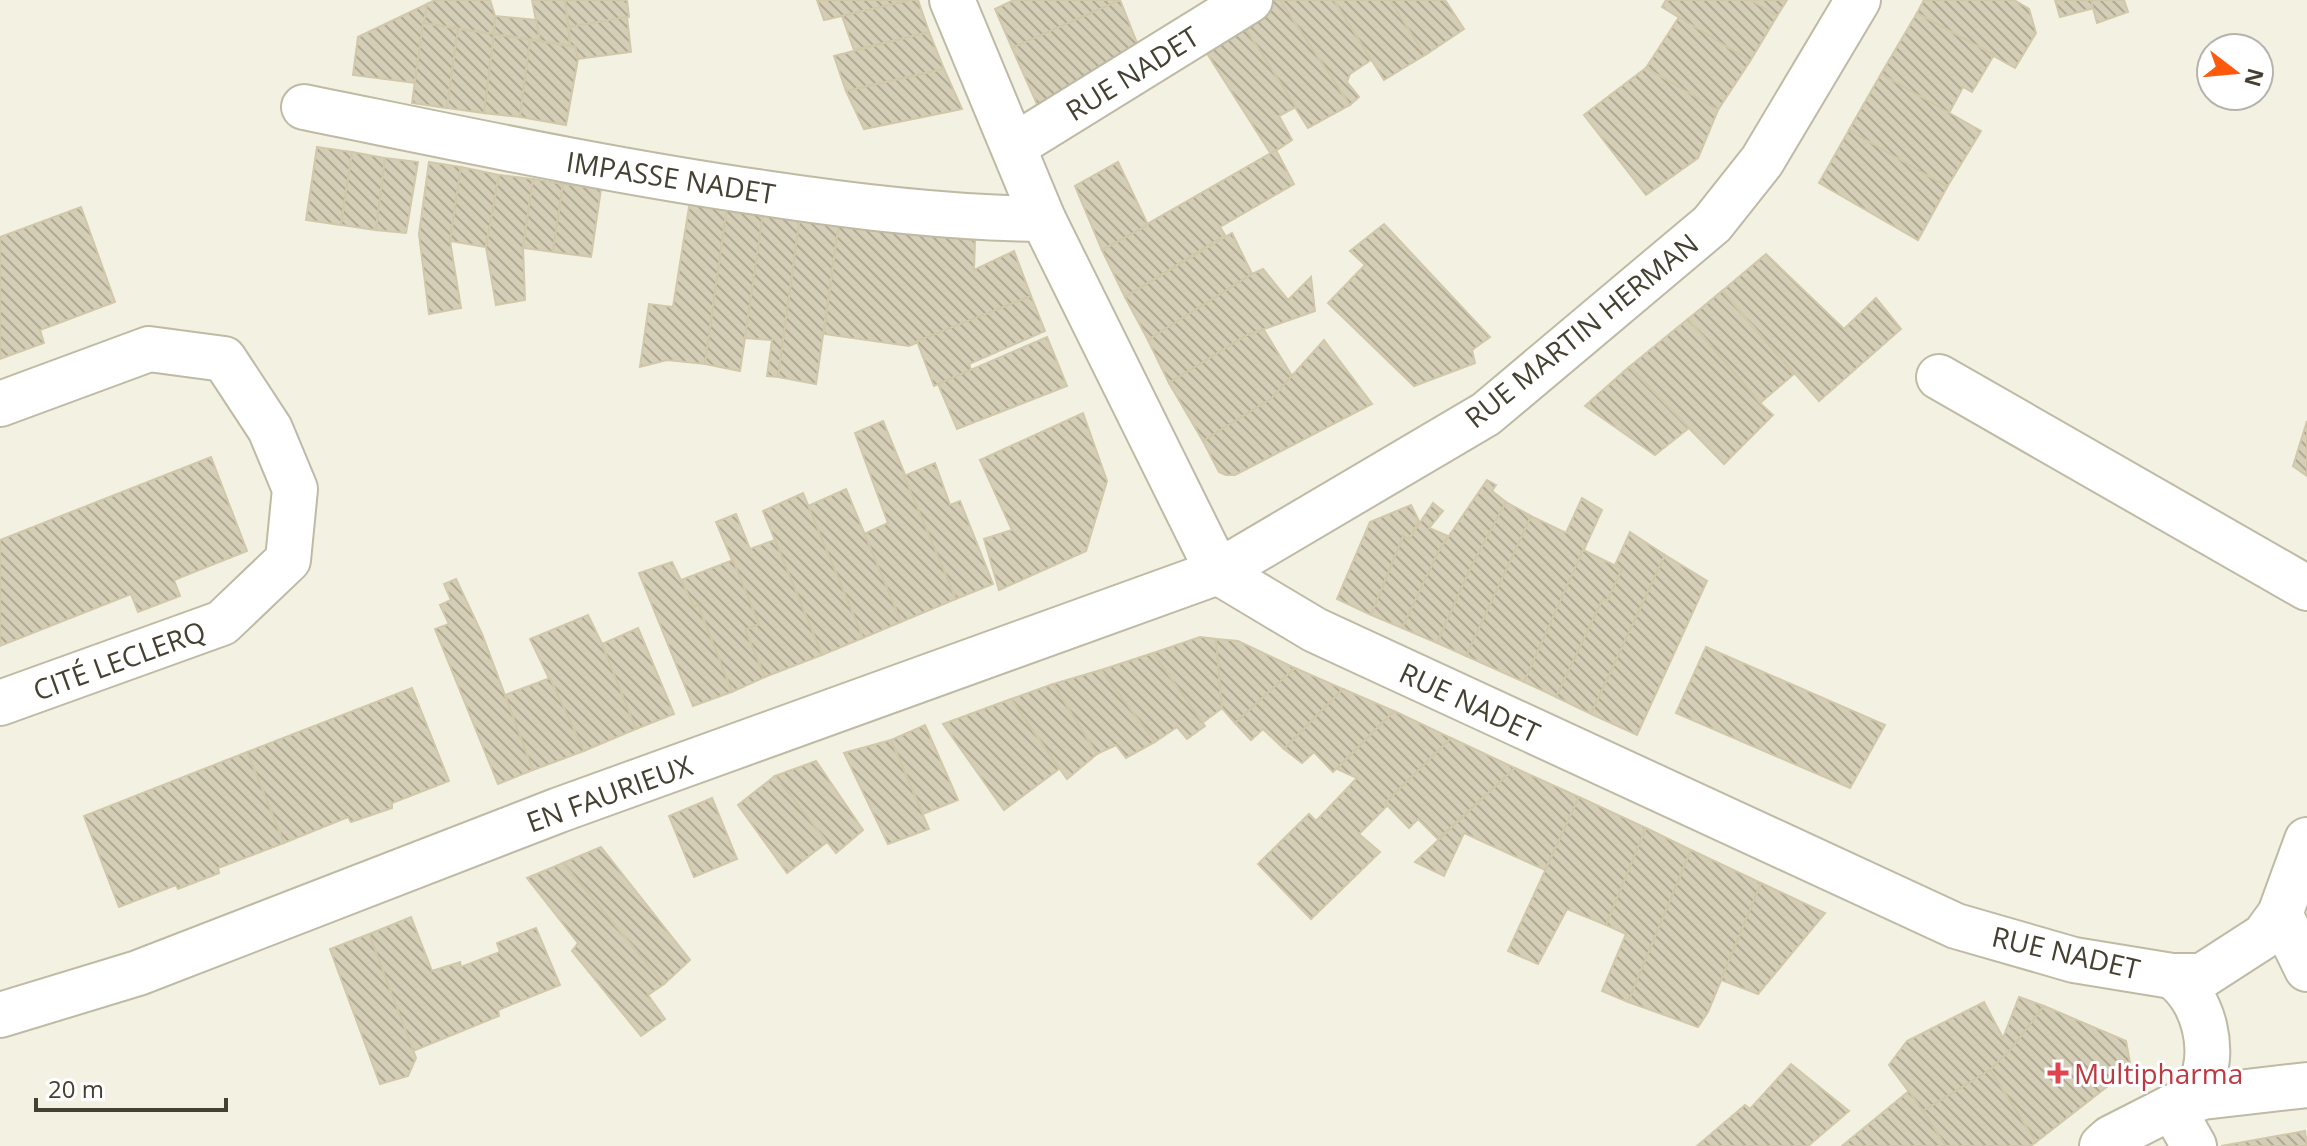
<svg xmlns="http://www.w3.org/2000/svg" width="2307" height="1146" viewBox="0 0 2307 1146" font-family="'Open Sans',sans-serif">
<defs>
<pattern id="building-back-hatch" width="6" height="6" patternUnits="userSpaceOnUse" patternTransform="scale(2)"><rect width="6" height="6" fill="#d5ceb7"/><path d="M-1 5l2 2M0 0l6 6M5-1l2 2" fill="none" stroke="#afa995"/></pattern>
</defs>
<rect width="100%" height="100%" fill="#f3f1e2"/>
<g fill="url(#building-back-hatch)" stroke="#d1c8aa" stroke-width="2">
<path d="M 435,0 L 490,0 L 495,16 L 494,34 L 423,23 L 427,4 Z"/>
<path d="M 532,0 L 565,0 L 570,45 L 540,41 Z"/>
<path d="M 565,0 L 627,0 L 629,17 L 569,27 Z"/>
<path d="M 817,0 L 911,0 L 824,20 Z"/>
<path d="M 911,0 L 918,0 L 929,32 L 854,50 L 842,16 Z"/>
<path d="M 1014,0 L 1120,0 L 1012,48 L 995,9 Z"/>
<path d="M 1120,0 L 1141,53 L 1041,113 L 1012,48 Z"/>
<path d="M 1273,0 L 1280,0 L 1350,105 L 1308,128 L 1240,20 Z"/>
<path d="M 1280,0 L 1334,0 L 1371,60 L 1350,74 L 1347,82 L 1359,97 L 1350,105 Z"/>
<path d="M 1334,0 L 1390,0 L 1425,55 L 1384,80 Z"/>
<path d="M 1390,0 L 1445,0 L 1464,29 L 1425,55 Z"/>
<path d="M 1666,0 L 1751,0 L 1777,16 L 1750,61 L 1662,7 Z"/>
<path d="M 1751,0 L 1787,0 L 1777,16 Z"/>
<path d="M 1924,0 L 2014,0 L 2029,9 L 2036,33 L 2015,68 L 1917,13 Z"/>
<path d="M 2055,0 L 2091,0 L 2094,8 L 2060,17 Z"/>
<path d="M 2091,0 L 2124,0 L 2128,12 L 2097,23 Z"/>
<path d="M 427,4 L 415,83 L 353,75 L 358,37 Z"/>
<path d="M 1917,13 L 1994,55 L 1972,92 L 1963,87 L 1949,113 L 1881,74 Z"/>
<path d="M 495,16 L 536,20 L 540,41 L 494,34 Z"/>
<path d="M 627,17 L 631,52 L 578,59 L 575,47 L 570,45 L 569,27 Z"/>
<path d="M 1679,17 L 1750,61 L 1718,110 L 1646,68 Z"/>
<path d="M 1240,20 L 1296,107 L 1279,116 L 1292,140 L 1271,154 L 1201,44 Z"/>
<path d="M 423,23 L 458,29 L 447,108 L 412,103 Z"/>
<path d="M 458,29 L 494,34 L 484,113 L 447,108 Z"/>
<path d="M 929,32 L 944,69 L 846,91 L 834,56 Z"/>
<path d="M 494,34 L 530,40 L 520,117 L 484,113 Z"/>
<path d="M 530,40 L 575,47 L 578,59 L 566,125 L 520,117 Z"/>
<path d="M 1646,68 L 1718,110 L 1698,158 L 1646,195 L 1584,115 Z"/>
<path d="M 944,69 L 962,109 L 864,129 L 846,91 Z"/>
<path d="M 1881,74 L 1981,131 L 1947,187 L 1849,130 Z"/>
<path d="M 1849,130 L 1947,187 L 1918,240 L 1819,183 Z"/>
<path d="M 317,147 L 352,152 L 341,225 L 306,220 Z"/>
<path d="M 1276,150 L 1294,184 L 1220,227 L 1225,235 L 1125,297 L 1102,250 Z"/>
<path d="M 352,152 L 385,158 L 376,230 L 341,225 Z"/>
<path d="M 385,158 L 418,162 L 406,233 L 376,230 Z"/>
<path d="M 429,162 L 461,167 L 450,241 L 461,308 L 429,314 L 419,234 Z"/>
<path d="M 1118,162 L 1148,225 L 1102,250 L 1075,186 Z"/>
<path d="M 461,167 L 499,175 L 486,247 L 450,241 Z"/>
<path d="M 499,175 L 533,179 L 523,248 L 525,300 L 496,305 L 486,247 Z"/>
<path d="M 533,179 L 563,184 L 553,252 L 523,248 Z"/>
<path d="M 563,184 L 601,189 L 591,257 L 553,252 Z"/>
<path d="M 690,201 L 727,207 L 705,364 L 667,360 L 640,367 L 649,304 L 673,307 Z"/>
<path d="M 81,207 L 115,302 L 40,330 L 44,343 L 0,359 L 0,237 Z"/>
<path d="M 727,207 L 764,212 L 740,371 L 705,364 Z"/>
<path d="M 763,213 L 800,217 L 778,377 L 767,376 L 772,340 L 745,338 Z"/>
<path d="M 800,217 L 839,222 L 816,384 L 778,377 Z"/>
<path d="M 839,222 L 975,240 L 974,270 L 1014,251 L 1031,296 L 909,346 L 824,334 Z"/>
<path d="M 1384,224 L 1490,337 L 1472,350 L 1475,363 L 1414,386 L 1328,303 L 1365,265 L 1350,251 Z"/>
<path d="M 1232,233 L 1252,274 L 1148,340 L 1125,297 Z"/>
<path d="M 1766,254 L 1844,329 L 1876,298 L 1901,329 L 1819,401 L 1722,291 Z"/>
<path d="M 1263,269 L 1288,300 L 1311,277 L 1315,311 L 1247,335 L 1169,383 L 1148,340 L 1252,274 Z"/>
<path d="M 1722,291 L 1794,374 L 1760,403 L 1688,319 Z"/>
<path d="M 1031,296 L 1045,331 L 969,364 L 971,370 L 934,386 L 917,341 Z"/>
<path d="M 1688,319 L 1760,403 L 1773,415 L 1724,464 L 1629,367 Z"/>
<path d="M 1264,330 L 1292,376 L 1272,398 L 1203,441 L 1169,383 L 1247,335 Z"/>
<path d="M 1047,337 L 1067,386 L 957,429 L 938,384 Z"/>
<path d="M 1324,340 L 1372,404 L 1235,475 L 1226,475 L 1219,472 L 1203,441 L 1272,398 Z"/>
<path d="M 1629,367 L 1689,428 L 1655,455 L 1585,406 Z"/>
<path d="M 1083,413 L 1107,481 L 1086,551 L 999,590 L 984,539 L 1012,530 L 980,460 Z"/>
<path d="M 883,421 L 956,599 L 901,622 L 864,534 L 888,523 L 855,433 Z"/>
<path d="M 2307,421 L 2307,476 L 2293,466 Z"/>
<path d="M 211,457 L 247,551 L 174,580 L 180,596 L 138,612 L 131,594 L 0,646 L 0,540 Z"/>
<path d="M 935,463 L 950,505 L 960,501 L 993,584 L 956,599 L 904,476 Z"/>
<path d="M 1487,480 L 1496,485 L 1492,491 L 1506,502 L 1471,567 L 1437,643 L 1402,628 L 1438,552 Z"/>
<path d="M 846,489 L 901,622 L 863,638 L 808,506 Z"/>
<path d="M 803,493 L 863,638 L 822,655 L 763,511 Z"/>
<path d="M 1582,498 L 1602,510 L 1524,682 L 1466,656 L 1531,516 L 1566,533 Z"/>
<path d="M 1506,502 L 1531,516 L 1466,656 L 1437,643 L 1471,567 Z"/>
<path d="M 1433,503 L 1443,511 L 1429,528 L 1448,536 L 1438,552 L 1402,628 L 1371,615 L 1403,536 L 1409,539 Z"/>
<path d="M 1411,505 L 1419,521 L 1409,539 L 1403,536 L 1371,615 L 1337,599 L 1370,522 Z"/>
<path d="M 736,514 L 750,549 L 775,540 L 822,655 L 765,677 L 745,630 L 759,624 L 716,522 Z"/>
<path d="M 1630,532 L 1665,555 L 1591,714 L 1556,697 L 1603,598 L 1607,601 L 1622,569 L 1615,565 Z"/>
<path d="M 1583,550 L 1622,569 L 1607,601 L 1603,598 L 1556,697 L 1524,682 Z"/>
<path d="M 1665,555 L 1707,581 L 1637,735 L 1591,714 Z"/>
<path d="M 733,560 L 759,624 L 745,630 L 765,677 L 732,692 L 698,605 L 694,607 L 681,580 Z"/>
<path d="M 672,562 L 694,607 L 698,605 L 732,692 L 693,706 L 639,573 Z"/>
<path d="M 456,579 L 482,634 L 533,770 L 498,784 L 435,629 L 449,624 L 440,605 L 451,600 L 444,584 Z"/>
<path d="M 588,615 L 602,644 L 636,729 L 584,751 L 530,639 Z"/>
<path d="M 638,628 L 674,714 L 636,729 L 602,644 Z"/>
<path d="M 1200,637 L 1216,639 L 1222,708 L 1202,723 L 1153,653 Z"/>
<path d="M 1216,639 L 1238,641 L 1295,668 L 1235,723 L 1222,708 Z"/>
<path d="M 1706,647 L 1885,725 L 1850,788 L 1676,713 Z"/>
<path d="M 1153,653 L 1205,726 L 1187,739 L 1177,727 L 1155,742 L 1101,670 Z"/>
<path d="M 1295,668 L 1343,689 L 1284,749 L 1263,729 L 1251,740 L 1235,723 Z"/>
<path d="M 1101,670 L 1155,742 L 1126,758 L 1116,745 L 1097,754 L 1053,684 Z"/>
<path d="M 550,678 L 584,751 L 533,770 L 505,695 Z"/>
<path d="M 1053,684 L 1097,754 L 1067,779 L 1011,699 Z"/>
<path d="M 412,688 L 449,781 L 392,803 L 392,808 L 351,822 L 348,817 L 284,843 L 247,752 Z"/>
<path d="M 1343,689 L 1394,711 L 1333,772 L 1314,752 L 1302,763 L 1284,749 Z"/>
<path d="M 1011,699 L 1059,769 L 1004,810 L 943,724 Z"/>
<path d="M 1394,711 L 1451,738 L 1385,803 L 1388,805 L 1359,834 L 1380,852 L 1311,919 L 1258,864 L 1309,814 L 1316,821 L 1357,778 L 1337,769 Z"/>
<path d="M 925,725 L 958,800 L 923,814 L 891,740 Z"/>
<path d="M 1451,738 L 1515,768 L 1438,839 L 1418,819 L 1409,828 L 1385,803 Z"/>
<path d="M 891,740 L 929,829 L 888,844 L 844,753 Z"/>
<path d="M 247,752 L 284,843 L 218,868 L 219,873 L 178,889 L 176,885 L 119,907 L 84,816 Z"/>
<path d="M 816,761 L 863,830 L 836,853 L 775,776 Z"/>
<path d="M 1515,768 L 1579,797 L 1545,870 L 1464,833 L 1444,876 L 1415,862 Z"/>
<path d="M 775,776 L 827,842 L 787,873 L 738,805 Z"/>
<path d="M 1579,797 L 1646,828 L 1606,925 L 1567,909 L 1538,964 L 1508,951 Z"/>
<path d="M 712,798 L 737,859 L 694,877 L 669,816 Z"/>
<path d="M 1646,828 L 1691,850 L 1628,1002 L 1602,991 L 1626,934 L 1606,925 Z"/>
<path d="M 601,847 L 690,960 L 664,984 L 563,863 Z"/>
<path d="M 1691,850 L 1761,883 L 1708,1012 L 1698,1027 L 1628,1002 Z"/>
<path d="M 563,863 L 664,984 L 648,995 L 665,1019 L 641,1036 L 572,951 L 578,943 L 527,878 Z"/>
<path d="M 1761,883 L 1825,913 L 1758,994 L 1721,980 Z"/>
<path d="M 411,917 L 432,971 L 460,962 L 461,967 L 500,952 L 497,943 L 536,928 L 560,985 L 498,1010 L 499,1016 L 413,1051 L 369,934 Z"/>
<path d="M 369,934 L 416,1058 L 408,1076 L 380,1084 L 330,949 Z"/>
<path d="M 2019,997 L 2044,1006 L 2011,1049 L 1990,1070 L 1923,1111 L 1889,1065 L 1907,1041 L 1984,1002 L 2003,1038 Z"/>
<path d="M 2044,1006 L 2126,1041 L 2131,1068 L 2036,1142 L 1990,1070 L 2011,1049 Z"/>
<path d="M 1791,1064 L 1849,1111 L 1808,1146 L 1697,1146 L 1745,1105 L 1750,1109 Z"/>
<path d="M 1990,1070 L 2036,1142 L 2031,1146 L 1946,1146 L 1923,1111 Z"/>
<path d="M 1909,1091 L 1946,1146 L 1842,1146 Z"/>
<path d="M 2305,1131 L 2307,1146 L 2221,1146 Z"/>
</g>
<g fill="none" stroke-linecap="round" stroke-linejoin="round">
<g stroke="#bfbaa4" stroke-width="48">
<g id="minor">
<path d="M 952,0 L 1043,219 L 1218,572 L 1315,630 L 1956,926 L 2074,960 L 2172,976 L 2202,976 L 2264,936 L 2280,914 L 2307,840"/>
<path d="M 304,107 C 457,138 610,171 764,193 C 857,207 949,218 1043,219"/>
<path d="M 1014,146 L 1250,0"/>
<path d="M 1939,377 L 2307,588"/>
<path d="M 0,404 L 149,349 L 224,359 L 270,429 L 295,489 L 288,560 L 222,623 L 0,703"/>
<path d="M 2280,914 L 2307,969"/>
<path d="M 2172,976 C 2204,998 2218,1053 2198,1089 C 2195,1094 2189,1098 2185,1103"/>
<path d="M 0,1015 L 138,973 L 559,810 L 1218,572 L 1486,414 L 1712,224 L 1762,161 L 1858,0"/>
<path d="M 2172,1107 L 2194,1146"/>
<path d="M 2102,1146 L 2111,1138 L 2172,1107 L 2203,1097 L 2307,1085"/>
</g>
</g>
<use href="#minor" stroke="#fff" stroke-width="44"/>
</g>
<path fill="#e0444e" stroke="#fff" stroke-width="3" d="M2054 1061h8v8h8v8h-8v8h-8v-8h-8v-8h8z"/>
<g text-anchor="middle" dominant-baseline="central" stroke-width="6" stroke-linejoin="round" paint-order="stroke">
<g font-size="28" fill="#454132" stroke="#fff">
<text transform="translate(1132 73) rotate(-32)">RUE NADET</text>
<text transform="translate(671 177) rotate(9)">IMPASSE NADET</text>
<text transform="translate(1581 330) rotate(-39)">RUE MARTIN HERMAN</text>
<text transform="translate(119 660) rotate(-20)">CITÉ LECLERQ</text>
<text transform="translate(1470 702) rotate(25)">RUE NADET</text>
<text transform="translate(609 793) rotate(-20)">EN FAURIEUX</text>
<text transform="translate(2066 952) rotate(13)">RUE NADET</text>
</g>
<g font-size="28" fill="#be3a42" stroke="#fff" text-anchor="start">
<text x="2074" y="1073">Multipharma</text>
</g>
</g>
<g transform="translate(2235 72) rotate(106)"><circle r="38" fill="#ffffff" stroke="#b5b3ad" stroke-width="2"/>
<path d="M0-6L14 30L0 20L-14 30Z" fill="#ff590d"/>
<text y="-12" font-size="22" font-weight="bold" text-anchor="middle" fill="#454132">N</text>
</g>
<path d="M36 1098v12h190v-12" fill="none" stroke="#454132" stroke-width="4"/>
<text x="48" y="1098" font-size="24" fill="#454132" stroke="#ffffff" stroke-width="6" paint-order="stroke">20 m</text>
</svg>
